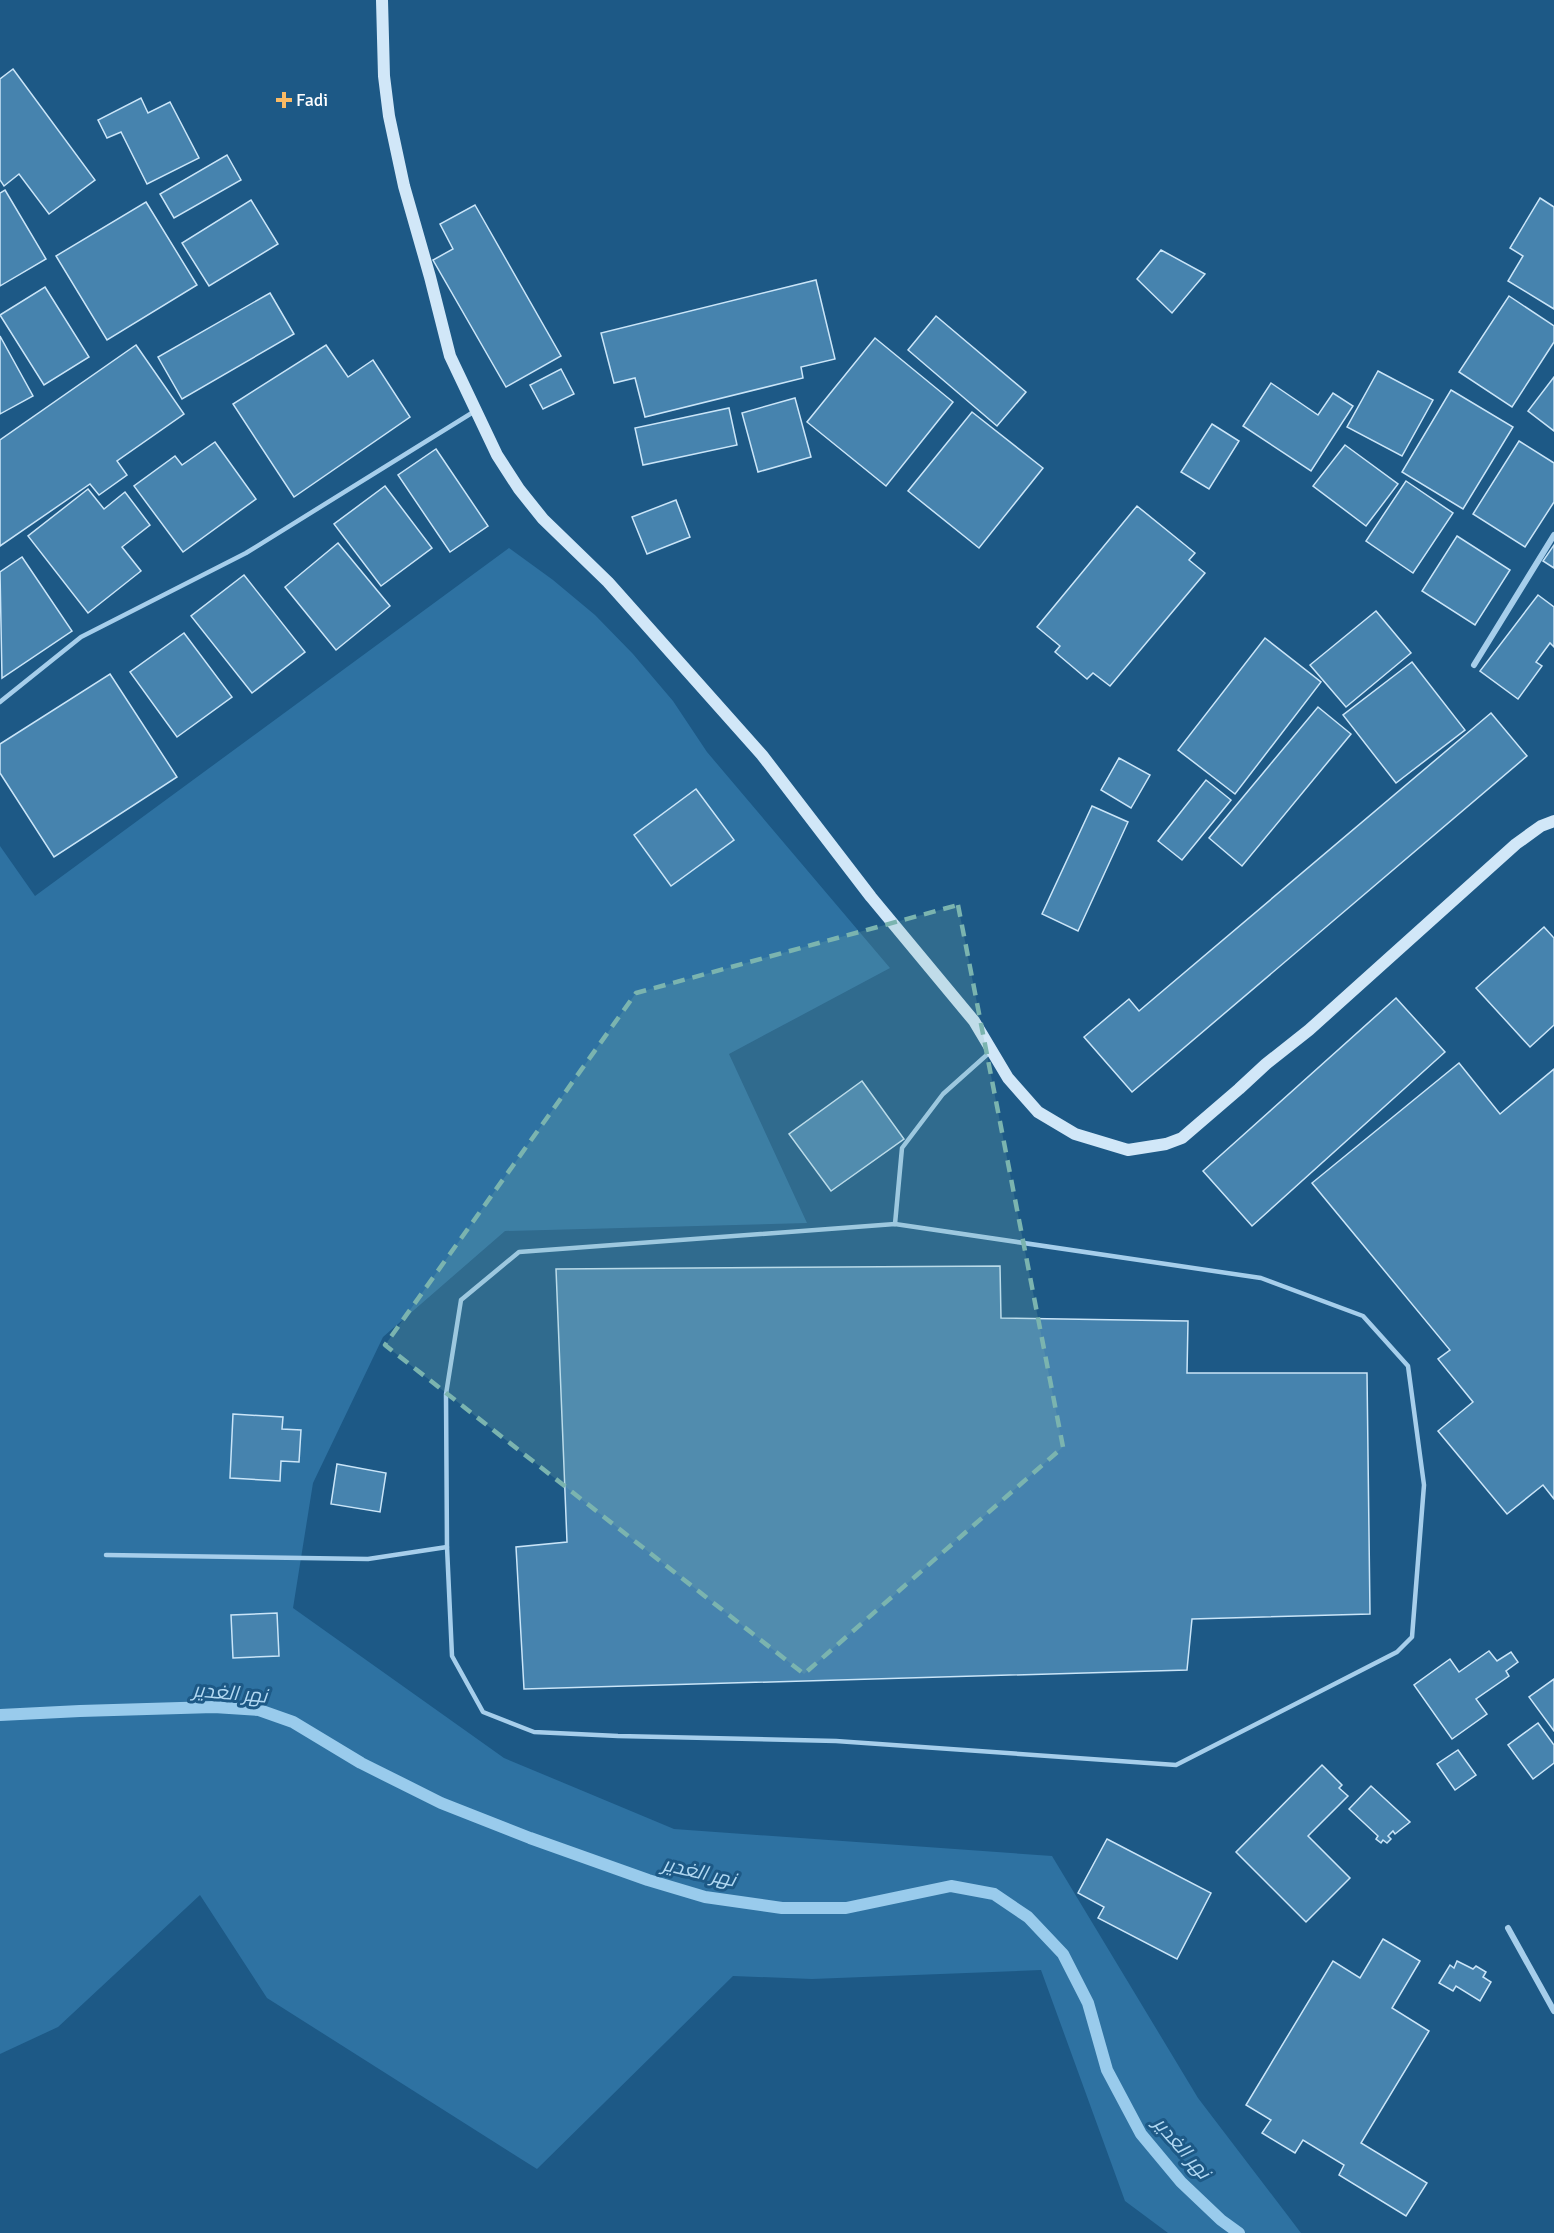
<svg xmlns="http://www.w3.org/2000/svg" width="1554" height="2233" viewBox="0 0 1554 2233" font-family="Signika,Cairo,sans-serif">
<rect width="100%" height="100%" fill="#1d5986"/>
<path fill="#2e72a2" d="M 509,548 L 553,580 L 595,615 L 633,654 L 673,701 L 707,752 L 890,968 L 729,1054 L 807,1223 L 505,1231 L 383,1337 L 313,1483 L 293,1608 L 504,1758 L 674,1829 L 1052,1856 L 1198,2098 L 1301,2233 L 1168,2233 L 1125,2201 L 1041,1970 L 812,1979 L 733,1976 L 537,2169 L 267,1998 L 200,1895 L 58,2027 L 0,2054 L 0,846 L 35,896 Z"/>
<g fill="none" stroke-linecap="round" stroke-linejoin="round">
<path stroke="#99cbec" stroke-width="12" d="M 0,1715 L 80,1711 L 214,1707 L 259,1710 L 293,1722 L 361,1763 L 441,1803 L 530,1838 L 648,1880 L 705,1897 L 782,1908 L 846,1908 L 951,1886 L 994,1894 L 1028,1917 L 1063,1954 L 1088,2003 L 1107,2070 L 1141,2134 L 1181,2182 L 1221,2220 L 1239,2233"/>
</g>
<g fill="#4683ae" stroke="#cae5f8" stroke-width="1.5">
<path d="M 13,69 L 95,180 L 49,214 L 19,174 L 4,186 L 0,180 L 0,79 Z"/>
<path d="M 141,98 L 148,113 L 170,102 L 199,158 L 147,184 L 121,132 L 107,138 L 98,120 Z"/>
<path d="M 227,155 L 241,180 L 174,218 L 160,194 Z"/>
<path d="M 5,190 L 46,259 L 0,286 L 0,193 Z"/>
<path d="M 1540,198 L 1554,207 L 1554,309 L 1508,281 L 1523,256 L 1510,248 Z"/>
<path d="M 251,200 L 278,244 L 209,286 L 182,243 Z"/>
<path d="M 146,202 L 197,285 L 107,340 L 56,256 Z"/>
<path d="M 475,205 L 561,356 L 506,387 L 433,260 L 453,249 L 440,224 Z"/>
<path d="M 1161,250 L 1205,274 L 1172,313 L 1137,279 Z"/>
<path d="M 816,280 L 835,359 L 801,367 L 803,378 L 645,417 L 635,378 L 614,383 L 601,333 Z"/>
<path d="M 45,287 L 89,357 L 44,385 L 0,315 Z"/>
<path d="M 270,293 L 294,334 L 182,399 L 158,357 Z"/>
<path d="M 1509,296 L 1554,326 L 1554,342 L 1512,407 L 1459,372 Z"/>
<path d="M 936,316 L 1026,392 L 997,426 L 908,350 Z"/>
<path d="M 0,336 L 33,396 L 0,414 Z"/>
<path d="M 875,338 L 953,402 L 886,486 L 807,422 Z"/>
<path d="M 136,345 L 184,414 L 117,461 L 127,475 L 99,495 L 90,484 L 0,546 L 0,440 Z"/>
<path d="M 326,345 L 348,377 L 373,360 L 410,417 L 294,497 L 233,404 Z"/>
<path d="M 561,369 L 574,394 L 543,409 L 530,385 Z"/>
<path d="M 1378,371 L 1433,400 L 1402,456 L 1347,427 Z"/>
<path d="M 1554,377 L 1554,431 L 1528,411 Z"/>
<path d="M 1271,383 L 1318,415 L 1333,393 L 1353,406 L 1311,471 L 1243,426 Z"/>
<path d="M 1451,390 L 1513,427 L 1463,509 L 1402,472 Z"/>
<path d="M 795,398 L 811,457 L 758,472 L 742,413 Z"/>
<path d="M 729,408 L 737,445 L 643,465 L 635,428 Z"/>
<path d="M 972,412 L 1043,468 L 979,548 L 908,491 Z"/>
<path d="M 1212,424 L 1239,441 L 1209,489 L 1181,472 Z"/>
<path d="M 1519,441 L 1554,463 L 1554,502 L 1525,547 L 1473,514 Z"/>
<path d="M 215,442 L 256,499 L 183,552 L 134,486 L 175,456 L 182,465 Z"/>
<path d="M 1345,445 L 1398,484 L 1366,526 L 1313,486 Z"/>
<path d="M 436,449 L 488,526 L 450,552 L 398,475 Z"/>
<path d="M 1406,481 L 1453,513 L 1413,573 L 1366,541 Z"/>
<path d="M 385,486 L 432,548 L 381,586 L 334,524 Z"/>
<path d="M 88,489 L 104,509 L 125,492 L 150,525 L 122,547 L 141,571 L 88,613 L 28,536 Z"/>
<path d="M 676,500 L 690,537 L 647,554 L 632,517 Z"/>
<path d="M 1137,506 L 1195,553 L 1189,560 L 1205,573 L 1110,686 L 1093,673 L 1087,679 L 1055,652 L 1060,646 L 1037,627 Z"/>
<path d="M 1457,536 L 1510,570 L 1475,625 L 1422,591 Z"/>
<path d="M 338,543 L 390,606 L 336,650 L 285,587 Z"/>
<path d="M 1554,545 L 1554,568 L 1543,561 Z"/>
<path d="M 22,557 L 72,631 L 2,678 L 0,572 Z"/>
<path d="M 244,575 L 305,652 L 252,693 L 191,616 Z"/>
<path d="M 1538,595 L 1554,607 L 1554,647 L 1550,643 L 1536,662 L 1542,666 L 1518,699 L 1480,671 Z"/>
<path d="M 1376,611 L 1411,653 L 1346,707 L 1310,665 Z"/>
<path d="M 184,633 L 232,697 L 177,737 L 130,672 Z"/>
<path d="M 1265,638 L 1321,682 L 1235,794 L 1178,750 Z"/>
<path d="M 1412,662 L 1465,730 L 1396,783 L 1343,715 Z"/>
<path d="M 110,674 L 177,777 L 54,857 L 0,773 L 0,744 Z"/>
<path d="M 1318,707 L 1351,734 L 1242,866 L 1209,838 Z"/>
<path d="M 1491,713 L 1527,756 L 1132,1092 L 1084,1037 L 1129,999 L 1139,1011 Z"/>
<path d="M 1119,758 L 1150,775 L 1131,808 L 1101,790 Z"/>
<path d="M 1206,780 L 1231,800 L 1182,860 L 1158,841 Z"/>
<path d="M 696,789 L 734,840 L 671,886 L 634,835 Z"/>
<path d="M 1092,806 L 1128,822 L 1078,931 L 1042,914 Z"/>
<path d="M 1544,927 L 1554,938 L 1554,1025 L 1530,1047 L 1476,988 Z"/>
<path d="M 1396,998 L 1445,1052 L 1252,1226 L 1203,1171 Z"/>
<path d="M 1459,1063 L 1500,1114 L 1554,1069 L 1554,1499 L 1543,1485 L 1507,1514 L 1438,1431 L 1473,1402 L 1438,1359 L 1450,1350 L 1312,1183 Z"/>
<path d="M 862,1081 L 904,1139 L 831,1191 L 789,1134 Z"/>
<path d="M 1000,1266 L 1001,1318 L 1188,1321 L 1187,1373 L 1367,1373 L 1370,1614 L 1192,1619 L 1187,1670 L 524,1689 L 516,1547 L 567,1542 L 556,1269 Z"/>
<path d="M 233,1414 L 283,1417 L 282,1429 L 301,1430 L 299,1462 L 281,1461 L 280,1481 L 230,1478 Z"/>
<path d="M 337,1464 L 386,1473 L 380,1512 L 331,1504 Z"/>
<path d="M 277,1613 L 279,1656 L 233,1658 L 231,1615 Z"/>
<path d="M 1489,1651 L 1497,1661 L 1511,1652 L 1518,1662 L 1506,1671 L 1509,1676 L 1476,1699 L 1487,1714 L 1452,1739 L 1414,1685 L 1450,1659 L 1459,1672 Z"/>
<path d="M 1554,1679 L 1554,1731 L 1529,1697 Z"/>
<path d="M 1538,1723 L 1554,1745 L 1554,1763 L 1533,1779 L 1508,1745 Z"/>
<path d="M 1458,1750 L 1476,1775 L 1455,1790 L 1437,1764 Z"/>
<path d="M 1322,1765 L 1342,1785 L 1339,1788 L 1348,1796 L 1308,1836 L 1350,1878 L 1306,1922 L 1236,1852 Z"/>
<path d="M 1371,1786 L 1410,1822 L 1395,1834 L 1393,1831 L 1388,1836 L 1391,1839 L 1387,1843 L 1383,1840 L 1381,1843 L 1376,1839 L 1378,1836 L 1349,1809 Z"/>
<path d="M 1107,1839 L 1211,1893 L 1177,1959 L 1098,1918 L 1104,1907 L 1078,1893 Z"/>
<path d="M 1383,1939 L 1420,1961 L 1392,2008 L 1429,2031 L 1361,2143 L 1427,2183 L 1406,2216 L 1339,2175 L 1344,2165 L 1303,2140 L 1295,2153 L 1262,2133 L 1271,2120 L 1246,2105 L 1333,1961 L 1360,1978 Z"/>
<path d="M 1457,1961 L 1473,1969 L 1476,1966 L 1486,1972 L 1483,1977 L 1491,1982 L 1480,2001 L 1456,1986 L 1453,1991 L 1439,1983 L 1450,1965 L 1454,1968 Z"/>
</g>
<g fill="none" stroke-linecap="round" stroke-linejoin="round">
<g stroke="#a6ceeb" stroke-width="4.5">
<path d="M 0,702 L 81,637 L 246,553 L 475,411"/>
<path d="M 895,1224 L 1261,1278 L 1363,1316 L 1408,1366 L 1424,1485 L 1412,1637 L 1397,1652 L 1176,1765 L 836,1741 L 618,1736 L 534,1732 L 483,1712 L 452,1656 L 447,1547 L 446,1394 L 461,1300 L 519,1252 Z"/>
<path d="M 895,1224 L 902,1148 L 943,1094 L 990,1052"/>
<path d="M 106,1555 L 368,1559 L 447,1547"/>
</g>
<g stroke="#a6ceeb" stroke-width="6">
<path d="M 1474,665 L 1554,535"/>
<path d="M 1508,1928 L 1554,2011"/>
</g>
<path stroke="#d1e7f8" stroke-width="12" d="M 382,0 L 384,76 L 389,116 L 404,186 L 430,277 L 450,356 L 497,455 L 519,489 L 543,519 L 608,582 L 762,755 L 871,897 L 974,1021 L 1008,1078 L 1038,1112 L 1075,1134 L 1128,1150 L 1166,1144 L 1182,1138 L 1239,1089 L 1266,1064 L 1309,1030 L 1516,844 L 1541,826 L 1554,821"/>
</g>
<path fill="#7bb4af" fill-opacity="0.2" stroke="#7bb4af" stroke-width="4.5" stroke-dasharray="12 8" stroke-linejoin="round" d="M 958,905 L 1063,1447 L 804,1674 L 385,1345 L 636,993 Z"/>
<path fill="#faba64" stroke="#1d5986" stroke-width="2" d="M281 91h6v6h6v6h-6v6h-6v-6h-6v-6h6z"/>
<g text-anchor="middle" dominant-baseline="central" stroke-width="6" stroke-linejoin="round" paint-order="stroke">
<g font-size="18" fill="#fff" stroke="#1d5986" text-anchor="start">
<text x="296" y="100">Fadi</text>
</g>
<g font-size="20" font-style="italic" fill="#b1d8f2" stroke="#1d5986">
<text transform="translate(230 1693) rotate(5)">نهر الغدير</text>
<text transform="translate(699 1872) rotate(13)">نهر الغدير</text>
<text transform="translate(1182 2148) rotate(49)">نهر الغدير</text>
</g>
</g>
</svg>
